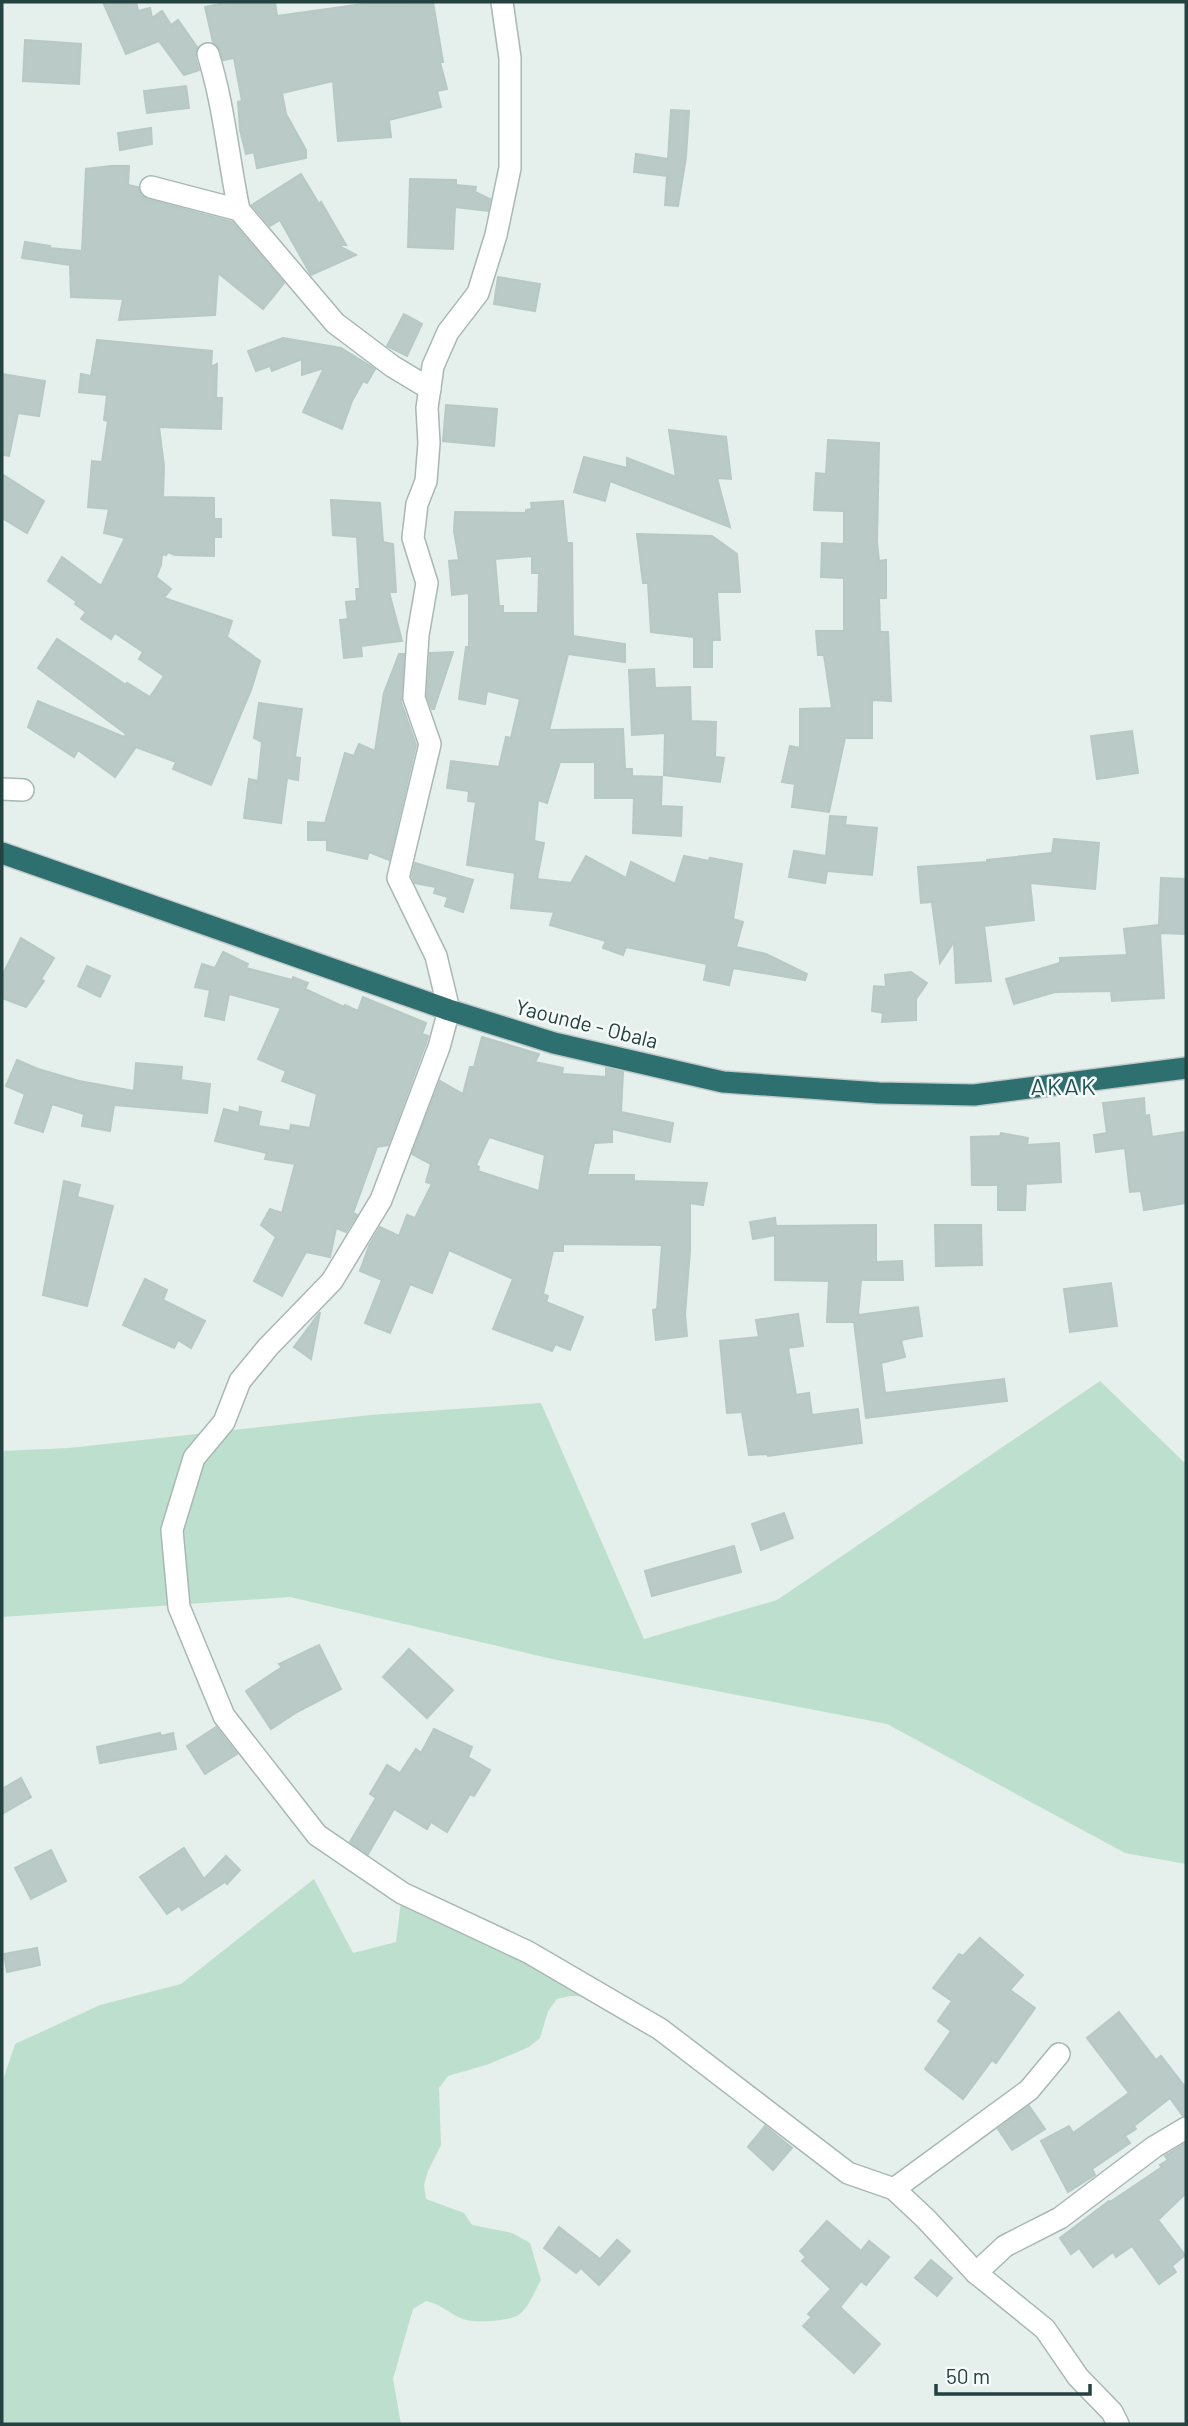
<svg xmlns="http://www.w3.org/2000/svg" width="1188" height="2426" viewBox="0 0 1188 2426" font-family="Barlow,sans-serif">
<rect width="100%" height="100%" fill="#e5efec"/>
<g fill="#bde0ce">
<path d="M 1100,1381 L 1186,1464 L 1186,1864 L 1125,1853 L 887,1724 L 552,1659 L 290,1597 L 2,1617 L 2,1451 L 69,1448 L 370,1415 L 541,1403 L 644,1639 L 777,1600 Z"/>
<path d="M 314,1879 L 353,1953 L 396,1942 L 402,1893 L 606,1997 L 570,1996 L 557,1999 L 548,2011 L 540,2038 L 529,2047 L 489,2064 L 448,2076 L 439,2088 L 441,2145 L 428,2171 L 424,2185 L 426,2199 L 464,2213 L 472,2225 L 512,2233 L 530,2243 L 541,2280 C 535,2290 529,2307 520,2314 C 512,2321 477,2323 466,2320 C 451,2316 444,2305 426,2301 L 413,2309 L 393,2379 L 401,2424 L 2,2424 L 2,2083 L 15,2044 L 100,2005 L 181,1984 Z"/>
</g>
<g fill="#bacac6" stroke="#b7c9c5" stroke-width="2" fill-rule="evenodd">
<path d="M 103,2 L 136,2 L 138,11 L 150,8 L 152,18 L 162,11 L 171,25 L 178,20 L 197,47 L 195,57 L 199,70 L 184,75 L 159,41 L 126,54 Z"/>
<path d="M 229,2 L 275,2 L 277,16 L 370,3 L 433,2 L 443,62 L 440,62 L 447,89 L 437,91 L 441,107 L 389,120 L 391,137 L 338,141 L 333,81 L 282,93 L 286,114 L 306,150 L 306,158 L 257,168 L 254,152 L 246,154 L 240,130 L 238,102 L 242,101 L 234,58 L 223,60 L 220,50 L 213,42 L 205,7 Z"/>
<path d="M 25,40 L 81,44 L 79,84 L 23,81 Z"/>
<path d="M 186,86 L 189,108 L 147,113 L 144,91 Z"/>
<path d="M 671,110 L 689,111 L 686,157 L 678,206 L 665,205 L 667,176 L 634,172 L 636,154 L 668,159 Z"/>
<path d="M 151,128 L 152,144 L 120,150 L 118,133 Z"/>
<path d="M 111,166 L 129,166 L 128,185 L 138,187 L 141,196 L 147,199 L 232,222 L 284,283 L 263,309 L 218,273 L 215,315 L 119,320 L 123,299 L 71,297 L 70,265 L 22,258 L 25,242 L 50,246 L 49,248 L 82,251 L 86,169 Z"/>
<path d="M 301,174 L 319,204 L 321,202 L 346,245 L 337,245 L 356,255 L 311,275 L 280,220 L 270,226 L 252,205 Z"/>
<path d="M 410,179 L 456,180 L 456,185 L 476,187 L 475,192 L 490,199 L 488,211 L 455,207 L 453,249 L 408,247 Z"/>
<path d="M 498,277 L 540,284 L 535,311 L 494,304 Z"/>
<path d="M 404,314 L 422,324 L 407,356 L 387,346 Z"/>
<path d="M 283,338 L 341,348 L 375,369 L 367,383 L 363,381 L 352,401 L 342,429 L 303,412 L 324,368 L 302,375 L 302,359 L 272,371 L 270,366 L 256,371 L 248,351 Z"/>
<path d="M 97,340 L 212,351 L 211,367 L 217,364 L 216,398 L 222,398 L 221,429 L 159,427 L 164,466 L 163,497 L 214,498 L 214,519 L 221,519 L 221,537 L 214,537 L 214,556 L 175,555 L 168,552 L 166,555 L 162,554 L 161,565 L 156,577 L 171,589 L 164,598 L 232,621 L 227,637 L 260,661 L 251,690 L 211,785 L 173,769 L 176,762 L 136,747 L 115,777 L 78,750 L 74,757 L 28,727 L 38,701 L 124,737 L 126,734 L 38,668 L 57,639 L 126,685 L 127,683 L 150,697 L 164,676 L 139,659 L 143,652 L 115,633 L 111,639 L 81,619 L 86,612 L 75,604 L 77,602 L 48,581 L 62,557 L 101,586 L 125,538 L 104,533 L 109,509 L 88,507 L 92,461 L 102,462 L 108,421 L 104,420 L 107,395 L 79,392 L 81,374 L 91,376 Z"/>
<path d="M 2,374 L 45,381 L 39,416 L 18,413 L 9,456 L 2,455 Z"/>
<path d="M 446,405 L 497,409 L 494,446 L 443,441 Z"/>
<path d="M 669,430 L 726,437 L 731,479 L 717,478 L 730,527 L 610,481 L 605,501 L 574,492 L 584,457 L 627,468 L 627,458 L 676,477 Z"/>
<path d="M 828,440 L 879,443 L 877,542 L 879,561 L 886,560 L 886,598 L 879,598 L 880,632 L 888,632 L 891,701 L 872,700 L 872,738 L 845,738 L 829,812 L 792,807 L 795,784 L 782,782 L 790,746 L 800,748 L 800,709 L 832,708 L 824,655 L 818,655 L 816,631 L 844,631 L 844,578 L 821,577 L 822,543 L 844,544 L 844,511 L 814,510 L 816,473 L 826,474 Z"/>
<path d="M 2,474 L 44,501 L 27,533 L 2,518 Z"/>
<path d="M 331,500 L 380,503 L 383,542 L 393,544 L 396,592 L 389,592 L 402,641 L 361,646 L 362,656 L 344,658 L 340,620 L 348,619 L 346,602 L 357,601 L 356,589 L 360,589 L 357,537 L 333,535 Z"/>
<path d="M 563,501 L 567,543 L 572,543 L 573,636 L 625,644 L 625,662 L 568,654 L 549,730 L 623,729 L 625,769 L 632,769 L 632,776 L 662,777 L 661,806 L 682,807 L 681,836 L 633,833 L 634,798 L 595,798 L 595,762 L 560,762 L 547,803 L 538,800 L 534,841 L 544,843 L 537,879 L 571,883 L 586,856 L 626,878 L 631,862 L 675,884 L 684,856 L 709,861 L 710,858 L 742,864 L 733,919 L 743,922 L 736,947 L 766,954 L 807,974 L 805,980 L 733,968 L 729,985 L 704,980 L 707,964 L 626,947 L 623,955 L 603,948 L 606,941 L 550,925 L 554,912 L 511,908 L 515,873 L 467,865 L 476,802 L 468,801 L 469,791 L 447,788 L 451,761 L 499,767 L 506,737 L 511,738 L 520,699 L 487,691 L 485,704 L 459,699 L 466,647 L 469,647 L 469,593 L 452,595 L 449,561 L 459,560 L 454,531 L 455,512 L 526,513 L 526,510 L 532,509 L 531,503 ZM 532,556 L 532,573 L 539,573 L 538,613 L 503,613 L 503,606 L 499,606 L 495,559 Z"/>
<path d="M 637,534 L 712,536 L 737,554 L 740,592 L 717,592 L 720,640 L 712,640 L 712,667 L 694,667 L 694,637 L 651,632 L 648,583 L 643,583 Z"/>
<path d="M 453,652 L 434,709 L 432,709 L 427,696 L 430,653 Z"/>
<path d="M 399,654 L 404,654 L 401,702 L 416,745 L 389,860 L 369,852 L 367,859 L 327,850 L 327,840 L 308,840 L 308,822 L 325,823 L 345,753 L 354,756 L 359,744 L 375,751 L 384,693 Z"/>
<path d="M 654,669 L 655,688 L 690,687 L 691,721 L 716,722 L 715,757 L 724,758 L 720,782 L 664,775 L 665,733 L 632,735 L 629,670 Z"/>
<path d="M 259,703 L 302,709 L 295,757 L 300,758 L 298,780 L 287,778 L 281,823 L 244,818 L 249,779 L 258,781 L 262,742 L 254,738 Z"/>
<path d="M 1132,731 L 1138,773 L 1097,779 L 1091,736 Z"/>
<path d="M 830,816 L 846,817 L 845,825 L 877,828 L 872,875 L 827,871 L 825,883 L 789,877 L 794,851 L 826,856 Z"/>
<path d="M 1054,839 L 1099,843 L 1095,889 L 1030,883 L 1034,920 L 984,926 L 991,981 L 956,983 L 954,942 L 940,963 L 932,902 L 921,903 L 918,867 L 987,862 L 987,860 L 1052,853 Z"/>
<path d="M 415,863 L 473,880 L 463,912 L 445,906 L 448,897 L 434,893 L 436,887 L 415,883 L 412,876 Z"/>
<path d="M 1161,878 L 1186,879 L 1186,934 L 1160,933 L 1164,998 L 1112,1001 L 1111,991 L 1055,992 L 1014,1004 L 1006,979 L 1060,963 L 1060,958 L 1127,955 L 1124,929 L 1159,925 Z"/>
<path d="M 21,938 L 54,958 L 41,979 L 44,981 L 26,1007 L 2,998 L 2,976 Z"/>
<path d="M 223,952 L 248,964 L 246,968 L 292,980 L 293,977 L 308,983 L 305,989 L 344,1007 L 345,1005 L 358,1011 L 363,997 L 426,1023 L 422,1034 L 428,1036 L 426,1043 L 388,1145 L 377,1147 L 353,1213 L 357,1215 L 346,1232 L 336,1228 L 330,1257 L 306,1252 L 282,1296 L 254,1281 L 276,1237 L 261,1225 L 270,1209 L 282,1213 L 295,1164 L 265,1159 L 267,1153 L 215,1141 L 224,1109 L 239,1113 L 240,1107 L 261,1112 L 258,1126 L 290,1131 L 291,1125 L 310,1128 L 317,1094 L 282,1081 L 286,1071 L 258,1059 L 281,1008 L 229,994 L 224,1020 L 205,1016 L 210,990 L 195,987 L 202,964 L 215,968 Z"/>
<path d="M 87,966 L 110,976 L 100,997 L 78,986 Z"/>
<path d="M 911,972 L 927,983 L 916,999 L 916,1020 L 882,1022 L 883,1013 L 872,1011 L 874,986 L 886,987 L 885,975 Z"/>
<path d="M 482,1037 L 539,1054 L 535,1062 L 563,1068 L 562,1074 L 606,1077 L 606,1068 L 623,1072 L 621,1112 L 673,1123 L 670,1142 L 612,1129 L 612,1142 L 594,1143 L 587,1175 L 634,1175 L 634,1181 L 707,1183 L 703,1205 L 690,1203 L 690,1251 L 685,1314 L 687,1336 L 656,1340 L 653,1310 L 657,1309 L 662,1245 L 563,1244 L 563,1251 L 553,1251 L 543,1294 L 548,1296 L 546,1302 L 583,1317 L 570,1350 L 555,1344 L 552,1351 L 493,1329 L 513,1279 L 449,1250 L 432,1293 L 410,1284 L 390,1333 L 365,1323 L 382,1280 L 360,1271 L 369,1246 L 380,1227 L 399,1236 L 407,1215 L 415,1218 L 432,1184 L 426,1182 L 431,1164 L 412,1154 L 440,1081 L 463,1094 L 470,1067 L 474,1067 ZM 489,1137 L 545,1155 L 539,1191 L 478,1171 L 479,1167 L 476,1165 Z"/>
<path d="M 17,1060 L 38,1069 L 79,1081 L 134,1091 L 136,1063 L 182,1067 L 181,1080 L 210,1084 L 207,1113 L 114,1105 L 110,1131 L 82,1126 L 84,1114 L 52,1104 L 43,1132 L 15,1123 L 25,1094 L 6,1086 Z"/>
<path d="M 1144,1098 L 1145,1116 L 1149,1115 L 1152,1137 L 1186,1132 L 1186,1203 L 1144,1210 L 1141,1191 L 1130,1192 L 1125,1148 L 1096,1152 L 1094,1135 L 1107,1133 L 1103,1103 Z"/>
<path d="M 1001,1133 L 1028,1138 L 1027,1145 L 1059,1143 L 1061,1182 L 1026,1184 L 1025,1210 L 998,1210 L 998,1185 L 972,1185 L 971,1137 L 1000,1136 Z"/>
<path d="M 64,1181 L 80,1185 L 77,1197 L 113,1206 L 87,1306 L 43,1295 Z"/>
<path d="M 775,1218 L 776,1226 L 876,1225 L 876,1262 L 902,1261 L 903,1280 L 861,1280 L 858,1315 L 918,1307 L 922,1336 L 901,1340 L 905,1357 L 881,1363 L 885,1393 L 1004,1379 L 1007,1401 L 866,1418 L 854,1322 L 827,1322 L 829,1281 L 775,1280 L 775,1235 L 753,1239 L 750,1222 Z"/>
<path d="M 935,1225 L 981,1225 L 982,1265 L 936,1266 Z"/>
<path d="M 145,1279 L 167,1290 L 163,1300 L 205,1321 L 191,1348 L 178,1340 L 174,1348 L 123,1325 Z"/>
<path d="M 1111,1283 L 1117,1326 L 1070,1332 L 1064,1289 Z"/>
<path d="M 320,1312 L 311,1359 L 294,1347 Z"/>
<path d="M 798,1314 L 803,1346 L 788,1348 L 796,1395 L 809,1393 L 812,1415 L 858,1409 L 862,1443 L 768,1456 L 767,1454 L 749,1455 L 742,1412 L 727,1413 L 720,1341 L 759,1337 L 756,1320 Z"/>
<path d="M 784,1513 L 793,1538 L 761,1550 L 752,1524 Z"/>
<path d="M 734,1546 L 741,1572 L 652,1596 L 645,1571 Z"/>
<path d="M 319,1645 L 341,1689 L 297,1712 L 271,1729 L 246,1691 L 282,1667 L 279,1664 Z"/>
<path d="M 409,1649 L 453,1690 L 427,1718 L 383,1677 Z"/>
<path d="M 216,1727 L 237,1754 L 205,1774 L 187,1746 Z"/>
<path d="M 434,1729 L 472,1747 L 468,1757 L 490,1770 L 474,1796 L 470,1794 L 447,1832 L 431,1822 L 427,1829 L 394,1809 L 368,1854 L 350,1842 L 376,1798 L 370,1794 L 387,1765 L 400,1773 L 416,1749 L 421,1753 Z"/>
<path d="M 160,1733 L 161,1736 L 173,1733 L 176,1749 L 100,1763 L 97,1747 Z"/>
<path d="M 21,1778 L 31,1797 L 2,1814 L 2,1789 Z"/>
<path d="M 184,1848 L 204,1879 L 226,1856 L 240,1870 L 227,1884 L 225,1882 L 182,1910 L 179,1906 L 167,1914 L 140,1877 Z"/>
<path d="M 51,1850 L 66,1881 L 31,1899 L 15,1868 Z"/>
<path d="M 980,1938 L 1023,1975 L 1010,1990 L 1035,2008 L 996,2063 L 992,2060 L 963,2099 L 925,2069 L 951,2031 L 938,2021 L 952,2001 L 933,1988 L 959,1954 L 963,1956 Z"/>
<path d="M 37,1948 L 40,1965 L 7,1972 L 4,1954 Z"/>
<path d="M 1119,2012 L 1156,2060 L 1161,2056 L 1186,2088 L 1186,2115 L 1183,2116 L 1170,2098 L 1134,2126 L 1136,2129 L 1125,2136 L 1130,2143 L 1092,2169 L 1095,2175 L 1068,2192 L 1041,2141 L 1069,2126 L 1073,2133 L 1129,2093 L 1087,2038 Z"/>
<path d="M 1029,2106 L 1045,2129 L 1012,2150 L 998,2129 Z"/>
<path d="M 765,2126 L 792,2148 L 773,2170 L 748,2147 Z"/>
<path d="M 1186,2143 L 1186,2193 L 1158,2220 L 1185,2255 L 1172,2266 L 1176,2272 L 1159,2284 L 1132,2246 L 1116,2257 L 1113,2252 L 1093,2267 L 1079,2248 L 1071,2254 L 1060,2238 L 1109,2201 L 1110,2202 L 1162,2167 L 1160,2165 L 1168,2160 L 1165,2156 Z"/>
<path d="M 827,2221 L 861,2251 L 869,2241 L 889,2257 L 866,2285 L 861,2281 L 840,2307 L 880,2344 L 854,2373 L 803,2326 L 812,2317 L 808,2314 L 831,2289 L 802,2261 L 806,2257 L 800,2251 Z"/>
<path d="M 559,2227 L 600,2259 L 617,2240 L 630,2251 L 599,2285 L 581,2268 L 576,2273 L 544,2248 Z"/>
<path d="M 931,2260 L 952,2278 L 937,2296 L 915,2278 Z"/>
</g>
<g fill="none" stroke-linecap="round" stroke-linejoin="round">
<g stroke="#a7b8b5" stroke-width="24">
<g id="minor">
<path d="M 502,2 L 510,58 L 510,168 L 496,235 L 478,293 L 448,332 L 433,366 L 427,408 L 429,443 L 426,481 L 417,504 L 413,538 L 427,583 L 418,635 L 414,698 L 430,744 L 398,878 L 436,956 L 449,1010 L 439,1047 L 381,1200 L 332,1281 L 268,1347 L 240,1381 L 224,1422 L 194,1458 L 172,1530 L 179,1607 L 224,1716 L 317,1835 L 402,1893 L 528,1952 L 660,2029 L 848,2173 L 894,2189 L 926,2219 L 976,2273 L 1045,2329 L 1078,2377 L 1112,2412 L 1118,2424"/>
<path d="M 208,54 C 224,105 228,157 239,210"/>
<path d="M 151,187 L 239,210 L 335,323 L 392,366 L 430,389"/>
<path d="M 2,789 L 23,790"/>
<path d="M 894,2189 L 1029,2090 L 1059,2054"/>
<path d="M 976,2273 L 1005,2246 L 1060,2218 L 1154,2147 L 1186,2128"/>
</g>
</g>
<g stroke="#c1caca" stroke-width="24">
<path id="highway" d="M 2,853 L 449,1010 L 554,1043 L 723,1082 L 879,1093 L 974,1095 L 1186,1068"/>
</g>
<use href="#minor" stroke="#fff" stroke-width="21"/>
<use href="#highway" stroke="#2d706f" stroke-width="21"/>
</g>
<g text-anchor="middle" dominant-baseline="central" stroke-width="5" stroke-linejoin="round" paint-order="stroke">
<g font-size="21" fill="#234240" stroke="#f6fbf9">
<text transform="translate(587 1023) rotate(14)">Yaounde - Obala</text>
</g>
<g font-size="24" letter-spacing="2" fill="#1e5553" stroke="#f6fbf9">
<text x="1064" y="1085">AKAK</text>
</g>
</g>
<rect width="1188" height="2426" fill="none" stroke="#234240" stroke-width="7"/>
<path d="M936 2384v10h154v-10" fill="none" stroke="#234240" stroke-width="3.5"/>
<text x="946" y="2384" font-size="21" fill="#234240" stroke="#f6fbf9" stroke-width="5" paint-order="stroke">50 m</text>
</svg>
